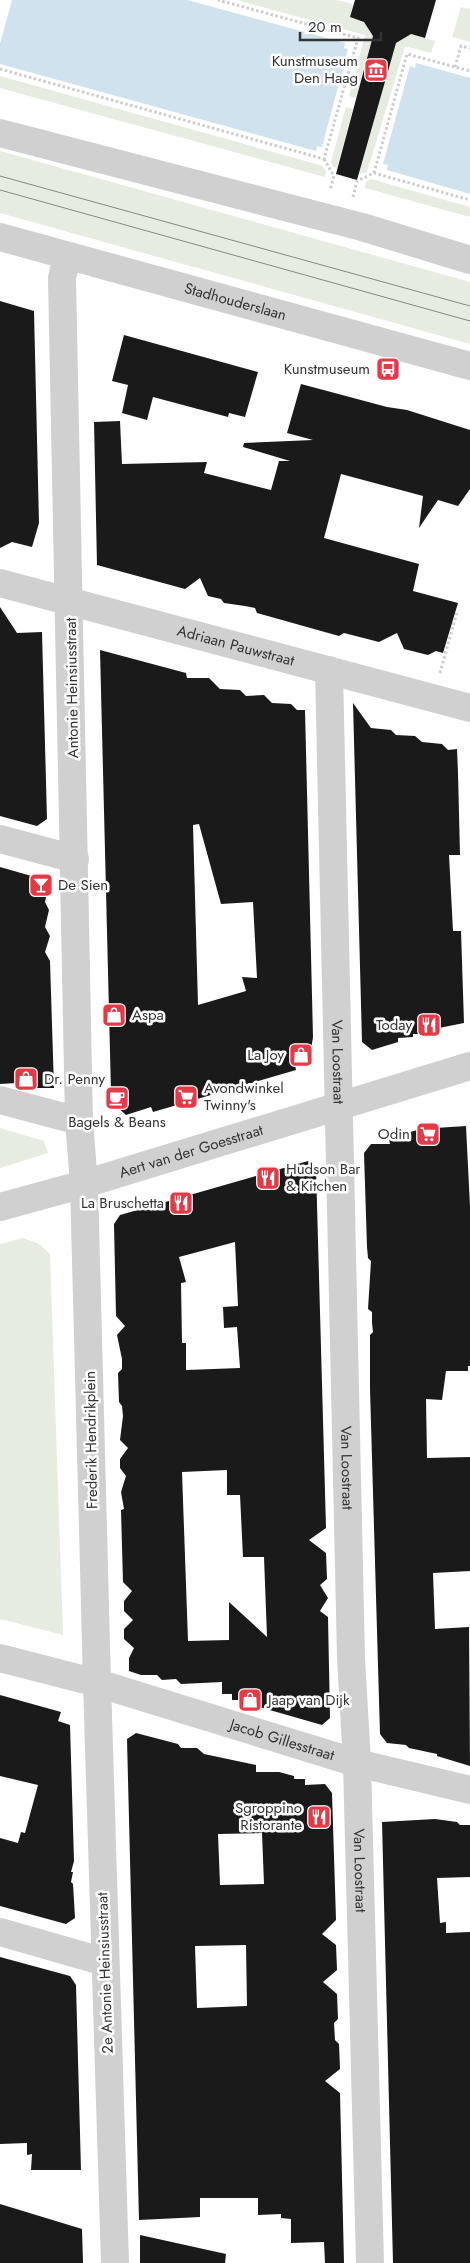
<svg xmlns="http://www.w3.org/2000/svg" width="470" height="2263" viewBox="0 0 470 2263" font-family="Jost,sans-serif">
<rect width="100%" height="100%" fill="#fff"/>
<g fill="#e6ecdf">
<path d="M 237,0 L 337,0 L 353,4 L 350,17 L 368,23 L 370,31 L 374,32 L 356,98 L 349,96 L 365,35 Z"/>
<path d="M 461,7 L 470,9 L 470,42 L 452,37 Z"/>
<path d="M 407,33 L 435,41 L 431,53 L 405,46 L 367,172 L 359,174 L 395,41 L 406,37 Z"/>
<path d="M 0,76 L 323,166 L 326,171 L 325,177 L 0,88 Z"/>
<path d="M 346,107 L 353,109 L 337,168 L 333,167 L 331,162 Z"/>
<path d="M 0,151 L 470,282 L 470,344 L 0,213 Z"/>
<path d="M 371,179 L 470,207 L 470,217 L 365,188 L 366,182 Z"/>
<path d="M 0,1128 L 44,1141 L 48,1153 L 0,1168 Z"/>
<path d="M 23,1238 L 39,1244 L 50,1254 L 63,1635 L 0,1619 L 0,1244 Z"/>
</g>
<g fill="#cfe2ee">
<path d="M 12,0 L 187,0 L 345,43 L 344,48 L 348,49 L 322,147 L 317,146 L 316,151 L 0,64 L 0,44 Z"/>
<path d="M 416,63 L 470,78 L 470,194 L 387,170 L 388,165 L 383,164 L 410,66 L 415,68 Z"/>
</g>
<g fill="#1a1a1a" fill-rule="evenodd">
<path d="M 355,0 L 436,0 L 425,38 L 411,34 L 396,43 L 357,180 L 336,174 L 373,36 L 364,22 L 350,17 Z"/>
<path d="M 0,301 L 34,311 L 39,523 L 32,547 L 12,542 L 0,548 Z"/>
<path d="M 124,335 L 258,372 L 245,417 L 229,413 L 228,417 L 153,397 L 147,420 L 122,413 L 128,385 L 112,381 Z"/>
<path d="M 301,384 L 387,407 L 407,410 L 470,430 L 470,489 L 458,506 L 438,500 L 419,528 L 423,496 L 341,474 L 324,538 L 419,564 L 413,591 L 458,603 L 443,653 L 436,651 L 428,655 L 404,649 L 397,633 L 379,642 L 344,633 L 339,636 L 257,613 L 255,608 L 245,606 L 224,603 L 221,599 L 208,596 L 200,578 L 185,589 L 97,565 L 94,422 L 120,421 L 122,464 L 207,462 L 204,473 L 271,490 L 279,461 L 290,461 L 243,447 L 244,443 L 313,440 L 287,433 Z"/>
<path d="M 0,607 L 17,633 L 42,632 L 47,819 L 37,826 L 0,816 Z"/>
<path d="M 100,650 L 186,673 L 187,678 L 209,678 L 220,689 L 240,690 L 246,696 L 264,695 L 272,703 L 291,704 L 297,710 L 305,710 L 313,1037 L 311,1050 L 306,1058 L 295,1065 L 296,1070 L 153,1112 L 151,1107 L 126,1115 L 113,1103 L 111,1092 ZM 199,824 L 221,904 L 253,902 L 257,978 L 242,977 L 246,991 L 198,1005 L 193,825 Z"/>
<path d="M 353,703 L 371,728 L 391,730 L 396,735 L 415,736 L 422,742 L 442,744 L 448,750 L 457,749 L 458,773 L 460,855 L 449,855 L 453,931 L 461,931 L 464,1023 L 429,1030 L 425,1034 L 413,1034 L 413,1037 L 398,1038 L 398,1042 L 372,1050 L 362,1042 Z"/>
<path d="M 0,867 L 42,879 L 48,889 L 45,902 L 49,910 L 45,927 L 50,936 L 45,952 L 50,961 L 54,1088 L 35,1088 L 17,1083 L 0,1084 Z"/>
<path d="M 466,1126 L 470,1206 L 470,1366 L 468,1366 L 468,1371 L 446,1371 L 442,1400 L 426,1399 L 427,1458 L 470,1457 L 470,1571 L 433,1573 L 435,1629 L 469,1627 L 470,1766 L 437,1756 L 437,1754 L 409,1748 L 406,1745 L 387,1743 L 380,1734 L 370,1389 L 370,1335 L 373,1332 L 372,1323 L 372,1312 L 368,1309 L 371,1261 L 368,1258 L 367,1247 L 364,1153 L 371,1144 L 390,1144 L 389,1139 L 420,1129 Z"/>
<path d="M 308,1161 L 316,1168 L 326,1528 L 309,1540 L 326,1553 L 327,1579 L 320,1585 L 328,1598 L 320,1611 L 328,1617 L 330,1718 L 322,1725 L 249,1704 L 245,1700 L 232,1700 L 232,1694 L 222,1694 L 222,1682 L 181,1684 L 176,1679 L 162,1680 L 157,1675 L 141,1675 L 129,1671 L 129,1658 L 134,1648 L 124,1639 L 124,1629 L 133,1620 L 124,1611 L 124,1601 L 132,1591 L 123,1582 L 121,1510 L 124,1509 L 121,1492 L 126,1476 L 120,1468 L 120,1459 L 128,1448 L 120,1440 L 123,1416 L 122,1406 L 119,1402 L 118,1373 L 122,1369 L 122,1359 L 117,1335 L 125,1326 L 116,1316 L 114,1224 L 120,1215 ZM 235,1242 L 238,1306 L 223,1307 L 224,1328 L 237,1327 L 240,1368 L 186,1370 L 186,1343 L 182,1343 L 181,1283 L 186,1282 L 179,1257 ZM 227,1470 L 227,1495 L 240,1495 L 243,1557 L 264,1557 L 267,1637 L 229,1602 L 229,1640 L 188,1641 L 182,1472 Z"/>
<path d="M 0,1695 L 61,1712 L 58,1721 L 70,1725 L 74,1861 L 71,1872 L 73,1872 L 71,1882 L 73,1884 L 75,1918 L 66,1924 L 0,1906 L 0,1838 L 18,1843 L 21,1832 L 25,1833 L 38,1785 L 0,1776 Z"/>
<path d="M 136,1733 L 178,1744 L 181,1748 L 197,1748 L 204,1754 L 256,1765 L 256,1772 L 279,1772 L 294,1776 L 294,1779 L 305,1779 L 305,1785 L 325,1784 L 332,1793 L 336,1920 L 322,1934 L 336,1945 L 337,1970 L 323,1982 L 337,1994 L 338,2019 L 334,2023 L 335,2040 L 339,2044 L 340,2069 L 325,2081 L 340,2093 L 344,2263 L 325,2263 L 324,2242 L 291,2243 L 291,2219 L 281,2218 L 281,2214 L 258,2215 L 258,2198 L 200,2198 L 200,2217 L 139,2220 L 127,1739 ZM 262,1833 L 264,1884 L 220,1885 L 218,1834 ZM 246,1945 L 247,2006 L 197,2008 L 195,1946 Z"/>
<path d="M 435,1819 L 457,1822 L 460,1825 L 470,1825 L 470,1877 L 437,1878 L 440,1923 L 446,1922 L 446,1933 L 470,1932 L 470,2263 L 393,2263 L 382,1822 Z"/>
<path d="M 0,1957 L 70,1976 L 76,1985 L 81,2170 L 31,2170 L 32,2154 L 27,2155 L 27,2143 L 0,2144 Z"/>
<path d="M 0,2204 L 82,2229 L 83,2263 L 0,2263 Z"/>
<path d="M 140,2235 L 226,2254 L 225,2263 L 140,2263 Z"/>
</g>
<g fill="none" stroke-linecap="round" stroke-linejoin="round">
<g stroke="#cdcdcd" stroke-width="3" stroke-dasharray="2.5 2.5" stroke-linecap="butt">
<path d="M 455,67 L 461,46 L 470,48"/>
<path d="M 0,69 L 324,159 L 358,38 L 218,0"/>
<path d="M 324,159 L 334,176 L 330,190"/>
<path d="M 374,173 L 407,54 L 470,71"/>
<path d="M 353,197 L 357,181 L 374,173 L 470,200"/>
<path d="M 440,673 L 457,612"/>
</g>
<g stroke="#d0d0d0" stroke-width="28">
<path id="s1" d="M 0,583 L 470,708"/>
<path id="s2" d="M 329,670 L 351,1658 L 357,1763 L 370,2263"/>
<path d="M 0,839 L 75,859"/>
<path d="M 0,1100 L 79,1121"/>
<path id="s3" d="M 0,1207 L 84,1184 L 470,1066"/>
<path d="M 0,1658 L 97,1683 L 84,1184 L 79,1121 L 62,278 L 67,256"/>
<path d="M 0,1932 L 105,1962"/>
<path id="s4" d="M 115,2263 L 97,1683 L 357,1763 L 470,1790"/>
</g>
<g stroke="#d0d0d0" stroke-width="28">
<path d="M 0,133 L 362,227 L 470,260"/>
<path id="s5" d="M 0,237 L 470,366"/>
</g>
<g stroke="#888" stroke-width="1">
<path d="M 0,176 L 470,306"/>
<path d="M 0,190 L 470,321"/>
</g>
</g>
<defs>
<g id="museum-square" transform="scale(1.25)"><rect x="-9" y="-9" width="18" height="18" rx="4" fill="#e63946" stroke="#fff"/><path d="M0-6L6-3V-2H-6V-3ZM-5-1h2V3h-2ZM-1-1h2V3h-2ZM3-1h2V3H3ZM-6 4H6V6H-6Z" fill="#fff"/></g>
<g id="bus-square" transform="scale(1.25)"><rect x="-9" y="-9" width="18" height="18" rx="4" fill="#e63946" stroke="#fff"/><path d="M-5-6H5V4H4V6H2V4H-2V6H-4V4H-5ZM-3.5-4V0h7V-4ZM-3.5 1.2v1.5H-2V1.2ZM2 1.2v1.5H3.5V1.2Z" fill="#fff"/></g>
<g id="bar-square" transform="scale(1.25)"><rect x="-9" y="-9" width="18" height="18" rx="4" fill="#e63946" stroke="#fff"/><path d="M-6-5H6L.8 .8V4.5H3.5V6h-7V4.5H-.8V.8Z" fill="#fff"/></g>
<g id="shop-square" transform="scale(1.25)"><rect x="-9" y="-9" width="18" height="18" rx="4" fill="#e63946" stroke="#fff"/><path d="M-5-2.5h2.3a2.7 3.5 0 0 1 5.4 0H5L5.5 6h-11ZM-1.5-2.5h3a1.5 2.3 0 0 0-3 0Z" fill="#fff"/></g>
<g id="restaurant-square" transform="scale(1.25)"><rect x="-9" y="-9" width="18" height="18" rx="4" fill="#e63946" stroke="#fff"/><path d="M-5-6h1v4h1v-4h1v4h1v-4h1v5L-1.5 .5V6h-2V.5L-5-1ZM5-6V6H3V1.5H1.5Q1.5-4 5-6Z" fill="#fff"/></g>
<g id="supermarket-square" transform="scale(1.25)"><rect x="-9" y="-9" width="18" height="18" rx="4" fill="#e63946" stroke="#fff"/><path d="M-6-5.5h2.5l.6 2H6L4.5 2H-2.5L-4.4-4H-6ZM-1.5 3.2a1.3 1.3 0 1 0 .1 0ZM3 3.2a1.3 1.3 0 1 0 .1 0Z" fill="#fff"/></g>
<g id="cafe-square" transform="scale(1.25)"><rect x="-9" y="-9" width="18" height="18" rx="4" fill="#e63946" stroke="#fff"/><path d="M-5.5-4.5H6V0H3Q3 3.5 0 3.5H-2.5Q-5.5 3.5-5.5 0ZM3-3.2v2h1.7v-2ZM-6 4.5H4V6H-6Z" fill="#fff"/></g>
</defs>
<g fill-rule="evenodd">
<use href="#museum-square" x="376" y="70"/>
<use href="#bus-square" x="388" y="369"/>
<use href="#bar-square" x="41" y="885"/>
<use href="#shop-square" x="114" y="1015"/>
<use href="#restaurant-square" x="429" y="1025"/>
<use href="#shop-square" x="301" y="1055"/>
<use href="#shop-square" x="26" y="1079"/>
<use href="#supermarket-square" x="186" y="1097"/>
<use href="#cafe-square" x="117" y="1098"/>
<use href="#supermarket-square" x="428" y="1134"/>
<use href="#restaurant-square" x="268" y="1178"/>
<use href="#restaurant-square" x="181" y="1203"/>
<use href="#shop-square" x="250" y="1700"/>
<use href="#restaurant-square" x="319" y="1817"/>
</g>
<g text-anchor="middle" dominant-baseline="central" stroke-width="5" stroke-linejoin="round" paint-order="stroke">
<g font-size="15" fill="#333" stroke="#fff" text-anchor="end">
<text x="358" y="61">Kunstmuseum<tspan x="358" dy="17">Den Haag</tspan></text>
<text x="370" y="369">Kunstmuseum</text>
<text x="58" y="885" text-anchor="start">De Sien</text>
<text x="132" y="1015" text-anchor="start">Aspa</text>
<text x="412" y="1025">Today</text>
<text x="284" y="1055">La Joy</text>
<text x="44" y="1079" text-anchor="start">Dr. Penny</text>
<text x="204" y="1088" text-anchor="start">Avondwinkel<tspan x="204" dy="17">Twinny's</tspan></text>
<text x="117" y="1122" text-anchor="middle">Bagels &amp; Beans</text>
<text x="410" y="1134">Odin</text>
<text x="286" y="1169" text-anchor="start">Hudson Bar<tspan x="286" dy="17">&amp; Kitchen</tspan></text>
<text x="164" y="1203">La Bruschetta</text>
<text x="268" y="1700" text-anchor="start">Jaap van Dijk</text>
<text x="302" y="1808">Sgroppino<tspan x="302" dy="17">Ristorante</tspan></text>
</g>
<g font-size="15" fill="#333" stroke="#fff">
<text stroke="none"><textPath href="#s5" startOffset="244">Stadhouderslaan</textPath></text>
<text stroke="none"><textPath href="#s1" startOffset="244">Adriaan Pauwstraat</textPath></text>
<text transform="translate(72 688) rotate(-91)">Antonie Heinsiusstraat</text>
<text stroke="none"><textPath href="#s2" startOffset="392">Van Loostraat</textPath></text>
<text stroke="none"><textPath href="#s3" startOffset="199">Aert van der Goesstraat</textPath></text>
<text transform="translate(91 1440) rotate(-91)">Frederik Hendrikplein</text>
<text stroke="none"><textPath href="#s2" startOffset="798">Van Loostraat</textPath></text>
<text stroke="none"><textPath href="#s4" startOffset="774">Jacob Gillesstraat</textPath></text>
<text stroke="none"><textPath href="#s2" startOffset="1201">Van Loostraat</textPath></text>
<text transform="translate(105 1973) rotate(-92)">2e Antonie Heinsiusstraat</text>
</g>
</g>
<path d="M300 32v8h81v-8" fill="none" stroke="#333333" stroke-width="2.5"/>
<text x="308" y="32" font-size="15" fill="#333333" stroke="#ffffff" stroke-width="4" paint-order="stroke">20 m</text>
</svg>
